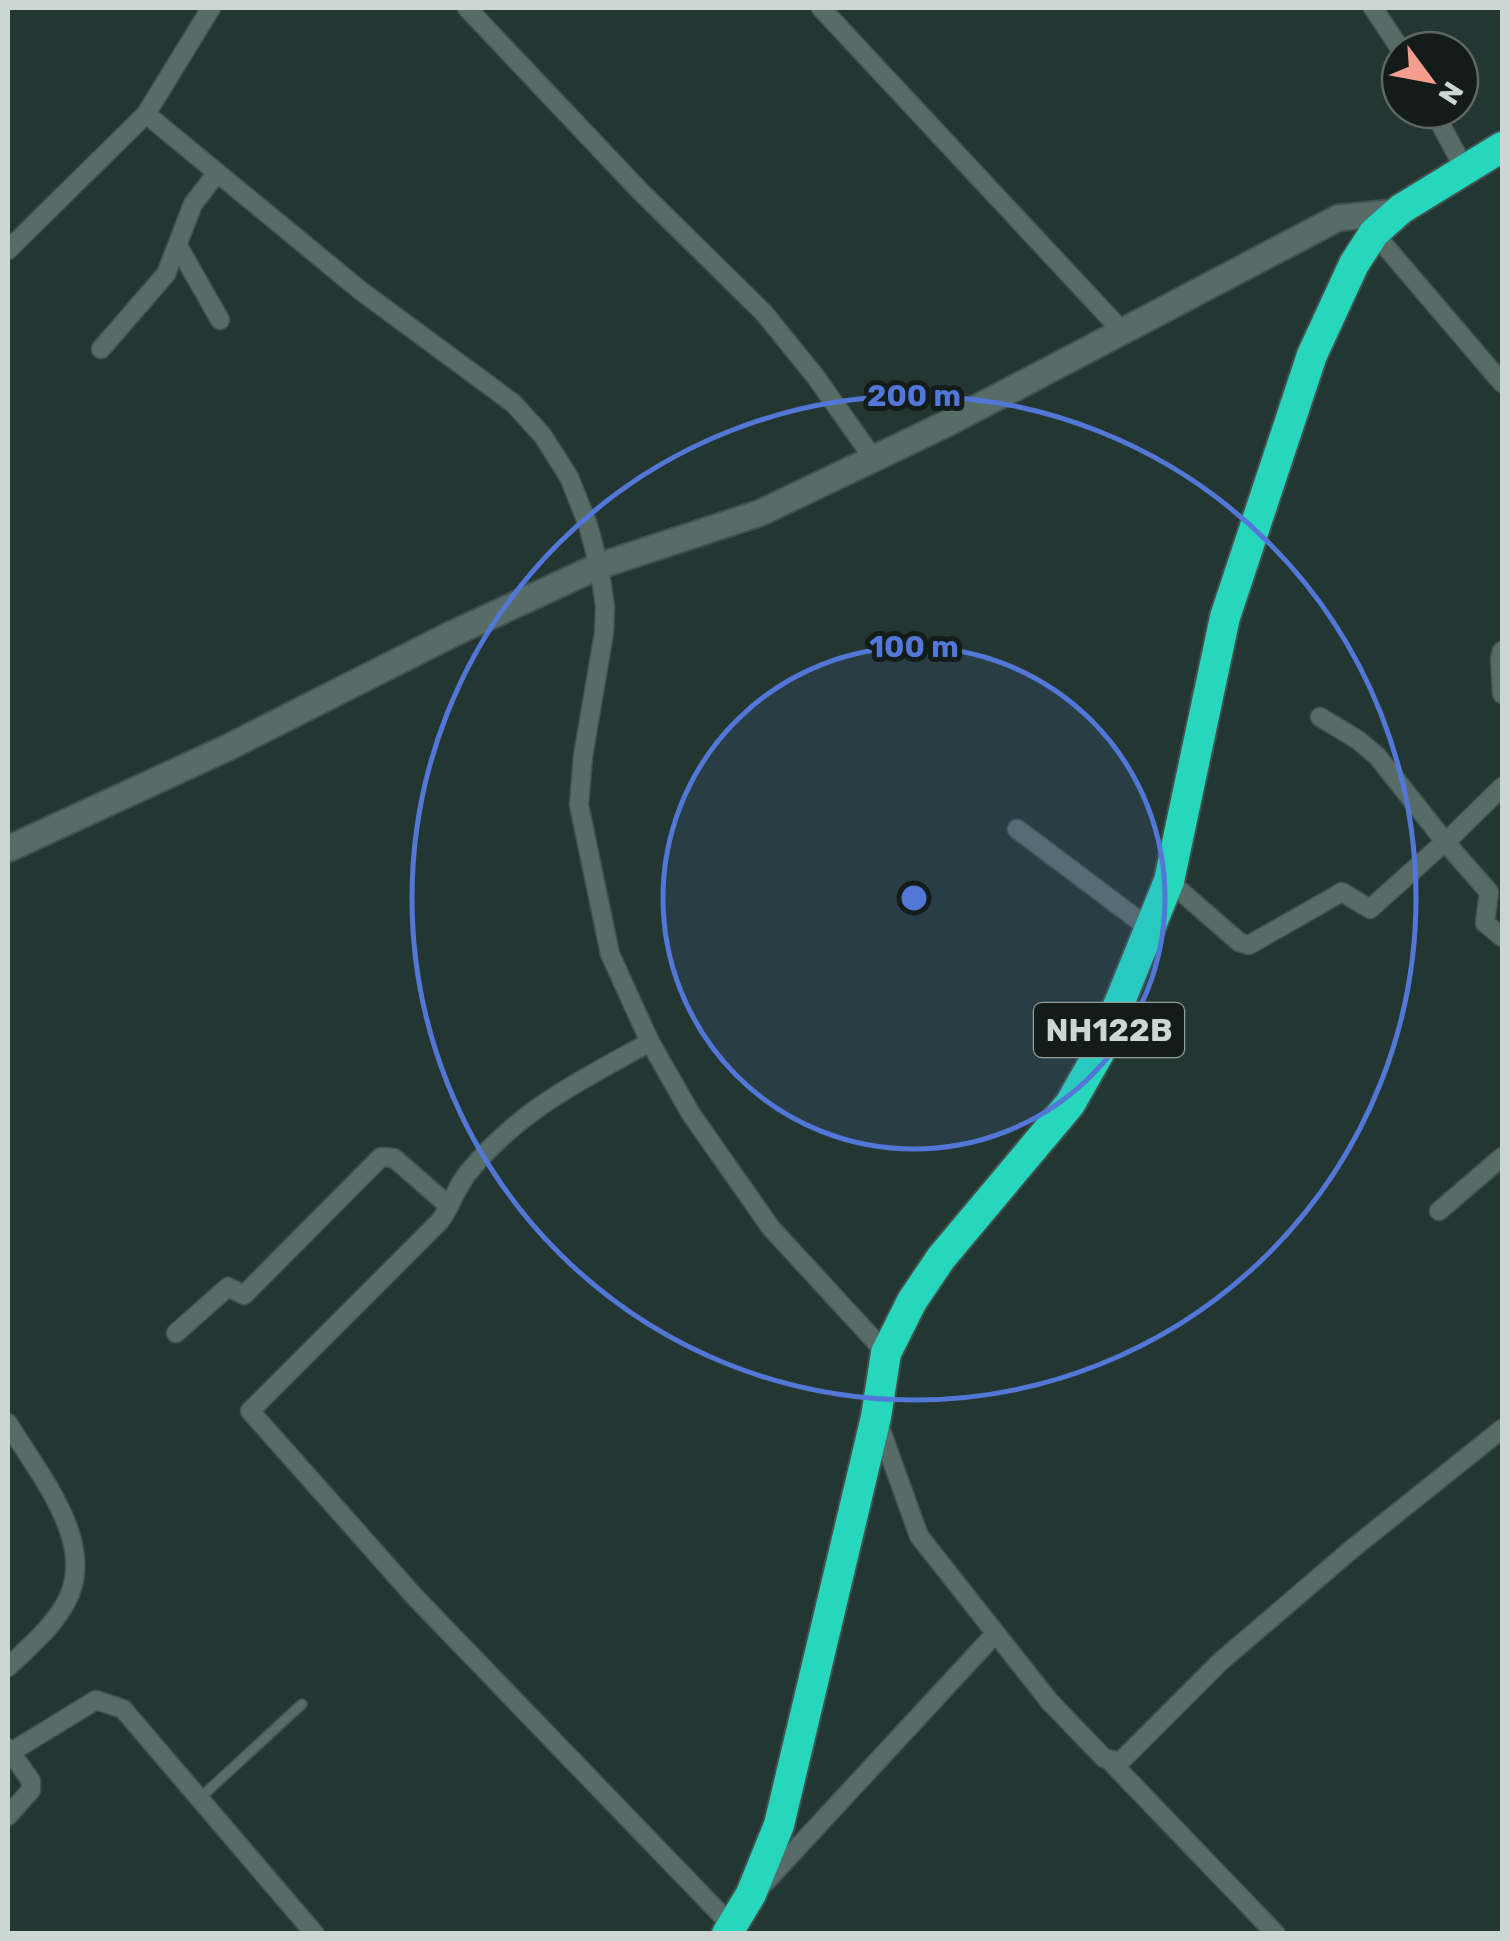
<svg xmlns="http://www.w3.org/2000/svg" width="1510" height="1941" viewBox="0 0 1510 1941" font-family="Rubik,sans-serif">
<rect width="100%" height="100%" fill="#243632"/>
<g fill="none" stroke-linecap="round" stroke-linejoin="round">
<g stroke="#41524e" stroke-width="12">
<path id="lane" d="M 200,1798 L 302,1704"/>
</g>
<g stroke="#41524e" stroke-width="21">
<g id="street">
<path d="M 467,8 L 640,191 L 764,313 L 815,376 L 873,458"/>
<path d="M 821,8 L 1122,331"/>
<path d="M 1373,8 L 1401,50"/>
<path d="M 1433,110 L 1465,170"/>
<path d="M 146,114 L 361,291 L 513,403 L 543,436 L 569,477 L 588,525 L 599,566 L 605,606 L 604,633 L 583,756 L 579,805 L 610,954 L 650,1042 L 691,1114 L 771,1228 L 886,1353"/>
<path d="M 1374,233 L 1502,383"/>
<path d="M 178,246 L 220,320"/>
<path d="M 8,250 L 146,114 L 211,8"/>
<path d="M 101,349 L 166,274 L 193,204 L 217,173"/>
<path d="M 1502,651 L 1500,659 L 1502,694"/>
<path d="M 1320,717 L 1358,740 L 1377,756 L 1447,844"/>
<path d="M 1017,829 L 1150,929"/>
<path d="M 1446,842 L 1502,787"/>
<path d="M 1169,881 L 1239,942 L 1249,945 L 1342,892 L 1370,909 L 1438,848 L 1447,844 L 1489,892 L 1485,923 L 1502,937"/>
<path d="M 650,1042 C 578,1082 520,1109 467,1174 C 456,1188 451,1206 440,1221 L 250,1411 L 415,1597 L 732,1926"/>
<path d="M 1439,1211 L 1502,1157"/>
<path d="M 176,1333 L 228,1287 L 244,1295 L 381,1157 L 394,1158 L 449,1206"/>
<path d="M 878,1422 L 919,1536 L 1050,1702 L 1104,1758 L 1120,1762 L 1220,1662 L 1352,1549 L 1502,1429"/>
<path d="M 8,1423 C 38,1474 100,1545 65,1604 C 51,1629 28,1648 8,1667"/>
<path d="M 8,1748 L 31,1781 L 31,1790 L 8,1816"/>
<path d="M 11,1752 L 96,1700 L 123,1709 L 315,1934"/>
<path d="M 1110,1761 L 1276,1934"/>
<path d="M 761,1887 L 995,1634"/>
</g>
</g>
<g stroke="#41524e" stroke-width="29">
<path id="secondary" d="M 8,849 L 229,747 L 452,634 L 599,566 L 760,513 L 948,423 L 1338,218 L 1397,212"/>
</g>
<g stroke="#41524e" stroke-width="34">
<path id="highway" d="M 727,1934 L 751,1894 L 779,1825 L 876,1417 L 886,1353 L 912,1301 L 941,1258 L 1070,1104 L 1099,1053 L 1169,881 L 1225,617 L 1312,355 L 1354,264 L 1374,233 L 1401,209 L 1502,147"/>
</g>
<use href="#lane" stroke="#576c67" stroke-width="9"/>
<use href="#street" stroke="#576c67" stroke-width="18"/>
<use href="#secondary" stroke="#576c67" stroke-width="25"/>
<use href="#highway" stroke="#26d7bd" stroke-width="30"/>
</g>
<circle cx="914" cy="898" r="251" fill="#5277d7" fill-opacity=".12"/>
<g fill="none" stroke="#5277d7" stroke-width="5">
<circle cx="914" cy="898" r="251"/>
<circle cx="914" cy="898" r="502"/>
</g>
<g text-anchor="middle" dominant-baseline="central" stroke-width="10" stroke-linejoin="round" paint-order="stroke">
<rect fill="#141c1a" stroke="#959f9c" stroke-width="2.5" x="1034" y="1003" width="150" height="54" rx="8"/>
<g font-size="32" font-weight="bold" fill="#ccd7d4">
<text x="1109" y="1030">NH122B</text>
</g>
</g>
<circle cx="914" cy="898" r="15" fill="#5277d7" stroke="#141c1a" stroke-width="5"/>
<g font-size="30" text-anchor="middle" font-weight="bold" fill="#5277d7" stroke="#141c1a" stroke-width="10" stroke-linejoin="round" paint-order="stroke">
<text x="914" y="406">200 m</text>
<text x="914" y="657">100 m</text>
</g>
<rect width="1510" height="1941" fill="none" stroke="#ccd7d4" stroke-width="20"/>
<g transform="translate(1430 80) rotate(122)"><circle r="48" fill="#141c1a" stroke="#5e6764" stroke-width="2.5"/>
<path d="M0-8L18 38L0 25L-18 38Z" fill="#f59d8f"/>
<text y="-15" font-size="28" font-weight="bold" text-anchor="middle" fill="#ccd7d4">N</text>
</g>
</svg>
